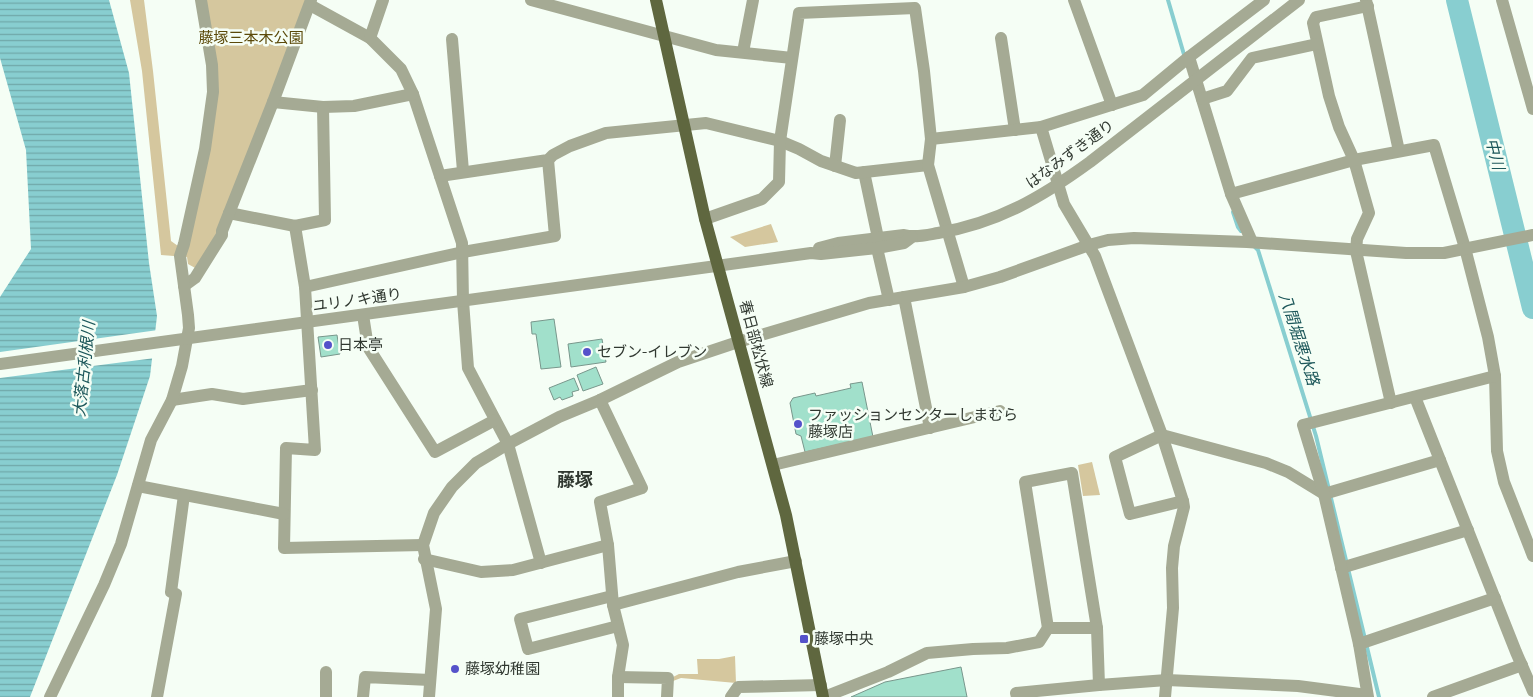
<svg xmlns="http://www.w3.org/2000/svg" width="1533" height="697" viewBox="0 0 1533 697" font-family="Karla,'Noto Sans JP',sans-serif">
<defs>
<pattern id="water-rules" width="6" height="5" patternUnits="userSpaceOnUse" patternTransform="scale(1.25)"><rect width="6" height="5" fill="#88ced0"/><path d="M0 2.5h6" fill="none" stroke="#70a8a9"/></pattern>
</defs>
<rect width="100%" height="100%" fill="#f5fef5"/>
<g fill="#d5c79e">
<path d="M 130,0 L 144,0 L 153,71 L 171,241 L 178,246 L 211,138 L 205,0 L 307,0 L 212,245 L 197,269 L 188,264 L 187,257 L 161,255 L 142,71 Z"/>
<path d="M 771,224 L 778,242 L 745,247 L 730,237 Z"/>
<path d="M 1092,462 L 1100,495 L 1083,496 L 1078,465 Z"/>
<path d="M 735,656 L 736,683 L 681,678 L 673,681 L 673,677 L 679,674 L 698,674 L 697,659 L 719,659 Z"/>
</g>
<path fill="url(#water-rules)" d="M 0,0 L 109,0 L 129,73 L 149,263 L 157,316 L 150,376 L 117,475 L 30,697 L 0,697 L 0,297 L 31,249 L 26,150 L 0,58 Z"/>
<path fill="#f5fef5" d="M 158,330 L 155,358 L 0,378 L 0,352 Z"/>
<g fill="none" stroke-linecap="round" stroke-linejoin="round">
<g stroke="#88ced0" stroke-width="4">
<path d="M 1168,0 L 1185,58"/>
<path d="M 1233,212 L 1238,227 L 1241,231"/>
<path d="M 1254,246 L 1258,250 L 1316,436 L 1379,697"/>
</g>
<path stroke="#88ced0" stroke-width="22" d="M 1457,0 L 1533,308"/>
</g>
<g fill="#a1e0cb" stroke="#79978c">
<path d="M 554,319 L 561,367 L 541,369 L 536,334 L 532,334 L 531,322 Z"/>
<path d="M 337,335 L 340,354 L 321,357 L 318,337 Z"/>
<path d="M 602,339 L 606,362 L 571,367 L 568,344 Z"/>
<path d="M 596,367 L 603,384 L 583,391 L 577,375 Z"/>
<path d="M 574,378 L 579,390 L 572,392 L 573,396 L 562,400 L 560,397 L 554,400 L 549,388 Z"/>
<path d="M 862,382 L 873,437 L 805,452 L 801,436 L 796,434 L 790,403 L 793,398 L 815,393 L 816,396 L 851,388 L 850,384 Z"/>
<path d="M 961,667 L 967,697 L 851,697 L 885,682 Z"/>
</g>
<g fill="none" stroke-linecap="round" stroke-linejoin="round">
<g stroke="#a5aa94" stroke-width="12">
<path d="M 531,0 L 716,50 L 792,58"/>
<path d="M 1074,0 L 1112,105"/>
<path d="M 1366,0 L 1399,151"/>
<path d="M 1502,0 L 1533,109"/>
<path d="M 310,5 L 370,38 L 401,69 L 413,94 L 462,243 L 463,301 L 468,368 L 508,444 L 541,563"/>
<path d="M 1368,6 L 1316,17 L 1313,23 L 1329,96 L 1339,127 L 1354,160 L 1369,213 L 1357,239 L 1356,251 L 1391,403"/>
<path d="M 370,38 L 383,0"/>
<path d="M 1001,38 L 1015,130"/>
<path d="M 452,39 L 463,171"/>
<path d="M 743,52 L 753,0"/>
<path d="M 1189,57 L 1231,194 L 1252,242"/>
<path d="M 1202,99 L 1227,91 L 1252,58 L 1317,44"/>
<path d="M 273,102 L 323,107 L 354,106 L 413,94"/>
<path d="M 1041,127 L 1064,204 L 1095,256 L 1162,435 L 1183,501 L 1184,507 L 1174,546 L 1172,568 L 1173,608 L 1165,697"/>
<path d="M 835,166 L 840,120"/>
<path d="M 864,172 L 878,238"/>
<path d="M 440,176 L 548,160 L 553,155 L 570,146 L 606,133 L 706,123 L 780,141 L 799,149 L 821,161 L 856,173 L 928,165"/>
<path d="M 1231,194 L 1354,160 L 1434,145 L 1465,248 L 1488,337 L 1495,376 L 1497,451 L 1504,482 L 1533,556"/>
<path d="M 229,213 L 295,226 L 325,220 L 323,107"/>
<path d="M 705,219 L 762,199 L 779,182 L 780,141 L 799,13 L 915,8 L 924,71 L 931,139"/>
<path d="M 295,226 L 305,287 L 315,450 L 286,448 L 284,548 L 423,545"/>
<path d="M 877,248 L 889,300"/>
<path d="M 184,286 L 195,278 L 222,235 L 222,231 L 273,102 L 311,0"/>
<path d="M 305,287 L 463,252 L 555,236 L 548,160"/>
<path d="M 964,287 L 928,165 L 931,139 L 1041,127 L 1143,95 L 1189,57 L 1264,0"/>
<path d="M 904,297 L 930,428"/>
<path d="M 363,315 L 368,347 L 435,452 L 495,420"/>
<path d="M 1415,397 L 1516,652 L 1533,691"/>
<path d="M 172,400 L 212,394 L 243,399 L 312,390"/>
<path d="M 600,400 L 642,488 L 600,502 L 608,545 L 613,605 L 623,645 L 618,677 L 618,697"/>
<path d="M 773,465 L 1000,411"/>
<path d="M 138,486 L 284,514"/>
<path d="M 1183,501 L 1130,514 L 1115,457 L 1162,435 L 1266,463 L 1288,472 L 1324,494 L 1440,460"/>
<path d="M 424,559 L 481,572 L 513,570 L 608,545"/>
<path d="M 1341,568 L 1468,530"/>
<path d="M 612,596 L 520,619 L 528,649 L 618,626"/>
<path d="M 613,605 L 738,572 L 796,561"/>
<path d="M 1048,628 L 1025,482 L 1072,473 L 1097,628 L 1099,685"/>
<path d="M 1359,644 L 1495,598"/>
<path d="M 618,677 L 668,678 L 667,697"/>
<path d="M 50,697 L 104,585 L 121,544 L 151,440 L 172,400 L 182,366 L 189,328 L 188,315 L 180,256 L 184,244 L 205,149 L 213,92 L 212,65 L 201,0"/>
<path d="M 157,697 L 176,594 L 171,592 L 184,495"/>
<path d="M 326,697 L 326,672"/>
<path d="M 363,697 L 365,677 L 430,680"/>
<path d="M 429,697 L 436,609 L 423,545 L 434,513 L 452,487 L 476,463 L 508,444 L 559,417 L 600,400 L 678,362 L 738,342 L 869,303 L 964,287 L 1000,277 L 1089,245 L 1108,240 L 1134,238 L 1247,242 L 1406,253 L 1444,253 L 1533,235"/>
<path d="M 731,697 L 738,687 L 821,685"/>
<path d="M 824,697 L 888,672 L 927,653 L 973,649 L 1007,648 L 1039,642 L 1048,628 L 1097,628"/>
<path d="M 1017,697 L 1016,693 L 1099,685 L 1167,680 L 1298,686 L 1367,695"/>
<path d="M 1368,697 L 1359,644 L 1324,494 L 1303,425 L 1495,376"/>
<path d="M 1433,697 L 1522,665"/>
</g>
<g stroke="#a5aa94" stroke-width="12">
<path d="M 819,248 L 838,243 L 904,235 C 916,238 927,235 938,233 C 998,223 1042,197 1090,162 L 1299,0"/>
<path d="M 0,364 L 811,253 L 821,254 L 877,248 L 904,243 L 912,237"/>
</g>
<path stroke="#5f673f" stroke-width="12" d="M 656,0 L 705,219 L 786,515 L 823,697"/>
</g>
<g fill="#5552ca" stroke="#f5fef5" stroke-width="2">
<circle cx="328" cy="345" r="5"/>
<circle cx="587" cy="352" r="5"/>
<circle cx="798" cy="424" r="5"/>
<rect x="799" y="634" width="10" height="10" rx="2.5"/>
<circle cx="455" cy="669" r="5"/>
</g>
<g text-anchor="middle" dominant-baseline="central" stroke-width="5" stroke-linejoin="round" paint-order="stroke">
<g font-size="15" fill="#5b4909" stroke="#f5fef5">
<text x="251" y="38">藤塚三本木公園</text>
</g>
<g font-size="15" fill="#303830" stroke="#f5fef5">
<text transform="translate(1070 154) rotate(-36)">はなみずき通り</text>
<text transform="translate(357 300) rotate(-8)">ユリノキ通り</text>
<text transform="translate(756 344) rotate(75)">春日部松伏線</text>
</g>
<g font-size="15" fill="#303830" stroke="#f5fef5" text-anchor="start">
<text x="338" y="345">日本亭</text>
<text x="597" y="352">セブン-イレブン</text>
<text x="808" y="415">ファッションセンターしまむら<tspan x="808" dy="17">藤塚店</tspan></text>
<text x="814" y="639">藤塚中央</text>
<text x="465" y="669">藤塚幼稚園</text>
</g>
<g font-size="16" font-style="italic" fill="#1c575a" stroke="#f5fef5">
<text transform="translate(1495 154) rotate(76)">中川</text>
<text transform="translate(1299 339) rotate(72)">八間堀悪水路</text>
<text transform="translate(84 369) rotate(-84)">大落古利根川</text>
</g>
<g font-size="18" font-weight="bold" fill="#303830" stroke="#f5fef5">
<text x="575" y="480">藤塚</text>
</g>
</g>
</svg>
